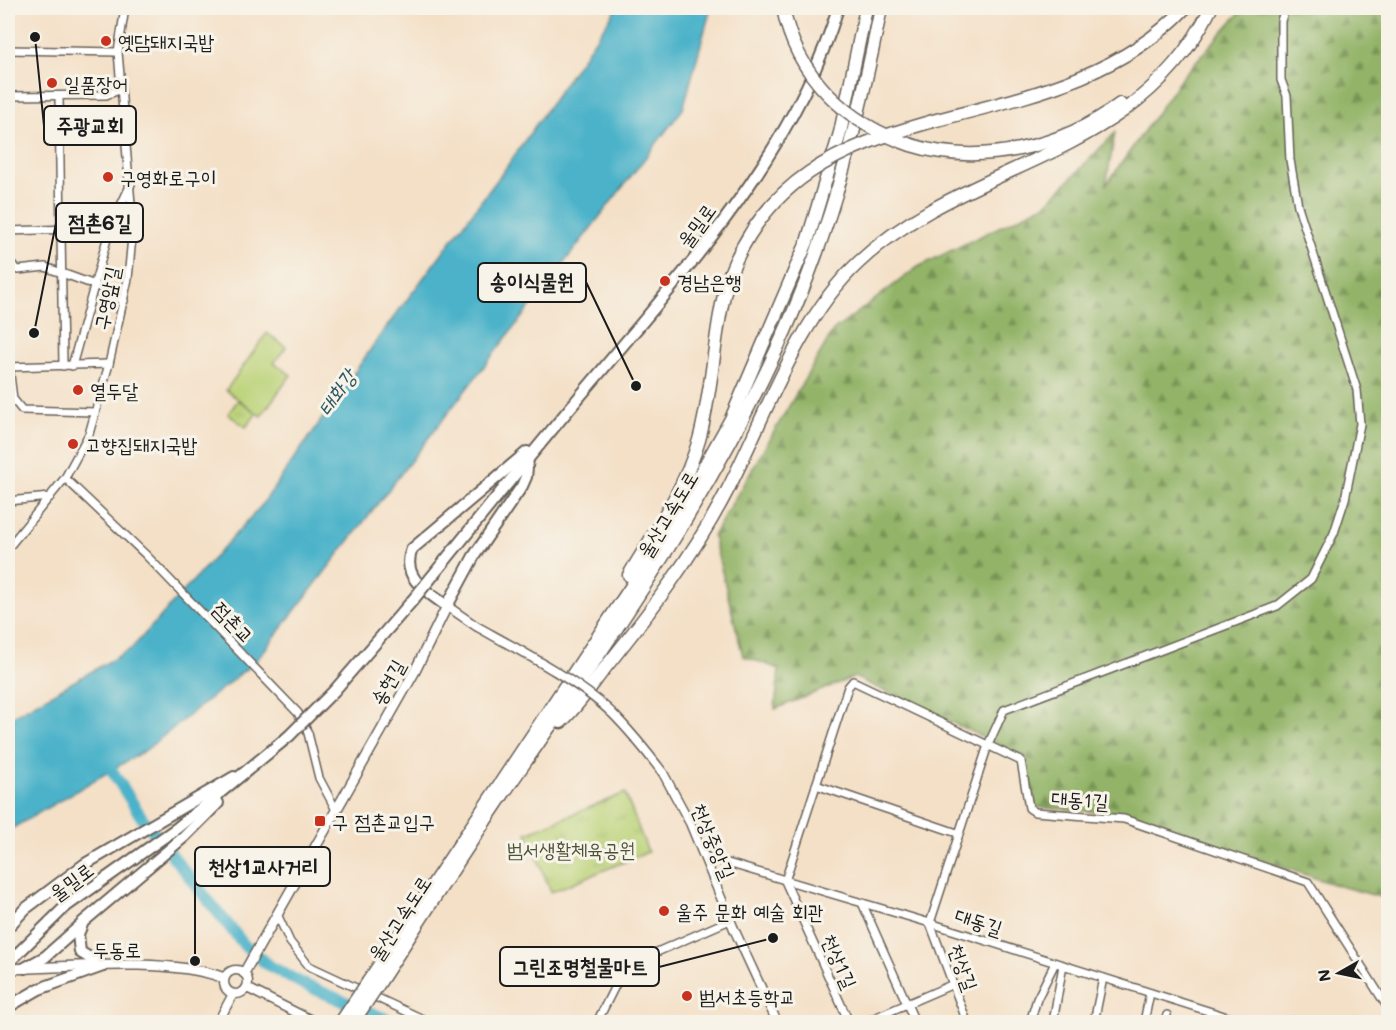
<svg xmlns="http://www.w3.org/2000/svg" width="1396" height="1030" viewBox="0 0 1396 1030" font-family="Mali,'Poor Story',sans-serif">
<defs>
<pattern id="grass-tufts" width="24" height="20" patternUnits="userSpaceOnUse" patternTransform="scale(1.5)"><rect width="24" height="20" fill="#bad276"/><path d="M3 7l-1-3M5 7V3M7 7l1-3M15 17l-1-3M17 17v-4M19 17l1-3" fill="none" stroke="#9fb466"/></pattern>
<pattern id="forest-firs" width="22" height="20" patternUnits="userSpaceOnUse" patternTransform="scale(1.5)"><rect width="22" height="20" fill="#93b467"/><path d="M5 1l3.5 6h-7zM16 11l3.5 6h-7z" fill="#779254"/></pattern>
</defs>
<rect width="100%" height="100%" fill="#f7f3e8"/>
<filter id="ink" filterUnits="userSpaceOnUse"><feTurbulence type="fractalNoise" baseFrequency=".0167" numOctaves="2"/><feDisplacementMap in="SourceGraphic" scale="12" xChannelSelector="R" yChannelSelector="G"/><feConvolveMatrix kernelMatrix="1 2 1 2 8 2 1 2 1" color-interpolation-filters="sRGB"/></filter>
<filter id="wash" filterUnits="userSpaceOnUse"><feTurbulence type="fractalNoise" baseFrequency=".008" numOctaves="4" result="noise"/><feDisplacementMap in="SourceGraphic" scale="24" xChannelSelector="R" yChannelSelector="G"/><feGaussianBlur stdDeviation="1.35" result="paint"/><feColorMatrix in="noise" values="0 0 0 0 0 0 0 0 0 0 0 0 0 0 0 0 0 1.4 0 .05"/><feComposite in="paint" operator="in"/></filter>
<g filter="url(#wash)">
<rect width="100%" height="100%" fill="#f4e0c7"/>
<g fill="url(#grass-tufts)" stroke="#6b7749" stroke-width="1.5">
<path d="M 238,400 L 257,413 L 246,427 L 228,414 Z"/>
<path d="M 625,793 L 648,852 L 551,892 L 527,833 Z"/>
</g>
<path fill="url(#forest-firs)" stroke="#586842" stroke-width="1.5" d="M 1244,8 L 1388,8 L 1388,899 L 1336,885 L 1123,814 L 1035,807 L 1026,757 L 854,677 L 775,709 L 779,669 L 743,656 L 713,536 L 833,331 L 918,267 L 1046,204 L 1115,133 L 1106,185 L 1182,77 Z"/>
<path fill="#bad276" stroke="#6b7749" stroke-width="1.5" d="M 267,333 L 286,347 L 274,363 L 291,375 L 261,416 L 226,390 Z"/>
<path fill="#4bb2c9" stroke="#346772" stroke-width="1.5" d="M 617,8 L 711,8 L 683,109 L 256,661 L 146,750 L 8,831 L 8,719 L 131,649 L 262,505 L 382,333 L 503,172 Z"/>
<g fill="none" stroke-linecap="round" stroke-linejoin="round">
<path stroke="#4bb2c9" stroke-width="12" d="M 104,758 L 142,818 L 245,946 L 268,965 L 305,985 L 393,1022"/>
</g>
</g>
<g filter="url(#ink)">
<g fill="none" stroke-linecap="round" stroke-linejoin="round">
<g stroke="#686158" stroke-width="10">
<g id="minor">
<path d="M 8,50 L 118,52"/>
<path d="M 8,96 L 106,95 L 119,90"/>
<path d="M 59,97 L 63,366"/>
<path d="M 8,231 L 133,227"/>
<path d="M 8,262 L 18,270 L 45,267 L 95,285 L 124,301"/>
<path d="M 72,366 L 110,228 L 131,184"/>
<path d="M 8,367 L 109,364"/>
<path d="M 9,367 L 13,399 L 22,410 L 95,412"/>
<path d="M 65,478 L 145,554 L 298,713 L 308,733 L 319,778 L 335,808"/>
<path d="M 8,501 L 50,497"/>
<path d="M 8,548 L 65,478 L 89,434 L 109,364 L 128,279 L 133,227 L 118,52 L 125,8"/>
<path d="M 816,785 L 957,833"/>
<path d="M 704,856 L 930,923 L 1243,1022"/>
<path d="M 863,905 L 915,1022"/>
<path d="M 277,914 L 290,942 L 309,966 L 429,1022"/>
<path d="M 597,1022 L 625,966 L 730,920"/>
<path d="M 849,1022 L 785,881 L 848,687 L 853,681 L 1021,761 L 1029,808 L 1035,812 L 1124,819 L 1308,882 L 1388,1008"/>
<path d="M 865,1022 L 951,985"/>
<path d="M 967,1022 L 930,923 L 988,745 L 1004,710 L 1277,606 L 1311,579 L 1334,533 L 1345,499 L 1360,424 L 1357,390 L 1298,206 L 1290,160 L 1287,96 L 1281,80 L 1281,21 L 1285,8"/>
<path d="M 1030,1022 L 1037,999 L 1055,963"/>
<path d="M 1053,1022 L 1063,965"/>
<path d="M 1094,1022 L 1103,978"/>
<path d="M 1144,1022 L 1150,993"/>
<path d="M 1165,1022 L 1167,1015"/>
</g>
</g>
<g stroke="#686158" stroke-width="11">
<g id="tertiary">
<path d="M 447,606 L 476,626"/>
<path d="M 663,773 L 690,823 L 734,929 L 777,1022"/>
<circle cx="236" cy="982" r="12"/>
<path d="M 247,988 L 315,1022"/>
<path d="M 218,1022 L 233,994"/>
</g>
</g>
<g stroke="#686158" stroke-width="12">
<g id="secondary">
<path d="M 8,969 C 68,967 169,957 224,978"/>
<path d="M 244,973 L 415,671 L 447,606"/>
</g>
</g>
<g stroke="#686158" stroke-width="14">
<g id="primary">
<path d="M 527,452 L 412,549 C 400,577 427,592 447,606 L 474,556 L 522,486 L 526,477 L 528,458"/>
<path d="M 430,579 C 487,509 544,438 603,369 C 695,259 796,147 838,8"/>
<path d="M 334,691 L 412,601"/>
<path d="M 8,927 L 25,909 L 85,864 L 234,777"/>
<path d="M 8,963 L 65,907 L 177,828 L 289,736"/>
<path d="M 103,966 L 80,952 L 78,934 L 83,922 L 184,837 L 218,803"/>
<path d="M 25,968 L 45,957 L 81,925"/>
<path d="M 8,985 L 8,1005"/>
<path d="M 8,1007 L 39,989 L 103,966"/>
</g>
</g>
<g stroke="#686158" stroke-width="15">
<g id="motorway">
<path d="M 933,121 C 1024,97 1118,79 1185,8"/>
<path d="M 911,145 C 980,167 1063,147 1120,104"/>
<path d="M 629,575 C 655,532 685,488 699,440 C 714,386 713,330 729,276"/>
<path d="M 561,722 C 578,706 591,686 605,668 C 650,612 694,555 727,491 C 765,418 797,320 858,263 C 971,156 1135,163 1211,8"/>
<path d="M 368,982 L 633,584 L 685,501 L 731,419 L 807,242 L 840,133 L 866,8"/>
<path d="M 376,988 C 424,914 471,840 521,768 C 623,621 725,474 795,308 C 836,212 861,109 881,8"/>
</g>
</g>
<use href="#minor" stroke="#fff" stroke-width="7"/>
<use href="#tertiary" stroke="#fff" stroke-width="8"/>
<use href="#secondary" stroke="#fff" stroke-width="9"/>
<use href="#primary" stroke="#fff" stroke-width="10"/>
<use href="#motorway" stroke="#fff" stroke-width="12"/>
<g stroke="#686158" stroke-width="11" stroke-linecap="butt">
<path id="tertiary-bridge" d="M 476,626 C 519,650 577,680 612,713 C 631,732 647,752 663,773"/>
</g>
<g stroke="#686158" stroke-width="14" stroke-linecap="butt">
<g id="primary-bridge">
<path d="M 412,601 L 430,579"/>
<path d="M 289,736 L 334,691"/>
</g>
</g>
<g stroke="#686158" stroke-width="15" stroke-linecap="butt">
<g id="motorway-bridge">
<path d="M 783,8 C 796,76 847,124 911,145"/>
<path d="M 729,276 C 767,179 838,148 933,121"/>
<path d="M 341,1022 L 368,982"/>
<path d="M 353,1022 L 376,988"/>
</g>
</g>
<use href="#tertiary-bridge" stroke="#fff" stroke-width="8"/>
<use href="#primary-bridge" stroke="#fff" stroke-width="10"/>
<use href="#motorway-bridge" stroke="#fff" stroke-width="12"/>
</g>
</g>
<g fill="#c8321e" stroke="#f7f3e8" stroke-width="2">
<circle cx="106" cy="41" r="6"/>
<circle cx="52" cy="83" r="6"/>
<circle cx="108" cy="177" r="6"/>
<circle cx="665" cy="281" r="6"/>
<circle cx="78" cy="390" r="6"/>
<circle cx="73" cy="444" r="6"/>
<rect x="314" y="815" width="12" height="12" rx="3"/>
<circle cx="664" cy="911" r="6"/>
<circle cx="687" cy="996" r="6"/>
</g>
<g text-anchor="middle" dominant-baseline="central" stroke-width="6" stroke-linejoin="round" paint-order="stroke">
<g font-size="20" fill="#1c1c1c" stroke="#f7f3e8" text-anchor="start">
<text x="118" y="41">옛담돼지국밥</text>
<text x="64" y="83">일품장어</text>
<text x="120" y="177">구영화로구이</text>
<text x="677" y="281">경남은행</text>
<text x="90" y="390">열두달</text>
<text x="85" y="444">고향집돼지국밥</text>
<text x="332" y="821">구 점촌교입구</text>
<text x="676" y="911">울주 문화 예술 회관</text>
<text x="699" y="996">범서초등학교</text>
</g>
<g font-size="20" fill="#1c1c1c" stroke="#f7f3e8">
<text transform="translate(696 225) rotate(-54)">울밀로</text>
<text transform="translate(106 298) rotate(-79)">구영앞길</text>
<text transform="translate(667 514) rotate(-59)">울산고속도로</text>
<text transform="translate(234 622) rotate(46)">점촌교</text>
<text transform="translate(387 682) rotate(-61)">송현길</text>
<text transform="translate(1080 799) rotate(4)">대동1길</text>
<text transform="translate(714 841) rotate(67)">천상중앙길</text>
<text transform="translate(71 881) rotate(-37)">울밀로</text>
<text transform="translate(399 918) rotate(-57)">울산고속도로</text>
<text transform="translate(979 921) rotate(18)">대동길</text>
<text x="117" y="949">두동로</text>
<text transform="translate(840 961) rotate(66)">천상1길</text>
<text transform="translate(964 967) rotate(70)">천상길</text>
</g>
<g font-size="20" fill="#4b5337" stroke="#f7f3e8">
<text x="571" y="849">범서생활체육공원</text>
</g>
<g font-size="21" font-style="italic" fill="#2f5861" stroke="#f7f3e8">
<text transform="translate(336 392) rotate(-55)">태화강</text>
</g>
</g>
<path fill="none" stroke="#1c1c1c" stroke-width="2" d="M35 37L44 126M34 333L56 223M636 386L586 282M195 961L195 867M773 938L659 967"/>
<g fill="#1c1c1c" stroke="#f7f3e8" stroke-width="2">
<circle cx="35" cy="37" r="6"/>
<circle cx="34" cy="333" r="6"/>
<circle cx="636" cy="386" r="6"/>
<circle cx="195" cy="961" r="6"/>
<circle cx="773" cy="938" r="6"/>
</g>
<g fill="#f7f3e8" stroke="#1c1c1c" stroke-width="2">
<rect x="44" y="106" width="92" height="39" rx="6"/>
<rect x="56" y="203" width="87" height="39" rx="6"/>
<rect x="478" y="263" width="108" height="39" rx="6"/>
<rect x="195" y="847" width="135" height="39" rx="6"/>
<rect x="500" y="947" width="159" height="39" rx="6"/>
</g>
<g font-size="21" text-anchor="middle" font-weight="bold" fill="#1c1c1c">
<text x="90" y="133">주광교회</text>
<text x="100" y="230">점촌6길</text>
<text x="532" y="289">송이식물원</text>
<text x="263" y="874">천상1교사거리</text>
<text x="580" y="974">그린조명철물마트</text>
</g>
<rect width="1396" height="1030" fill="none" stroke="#f7f3e8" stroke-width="30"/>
<g transform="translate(1339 973) rotate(261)" stroke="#f7f3e8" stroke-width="4.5" paint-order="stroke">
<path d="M0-4.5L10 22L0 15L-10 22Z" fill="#1c1c1c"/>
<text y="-9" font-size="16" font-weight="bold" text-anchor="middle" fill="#1c1c1c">N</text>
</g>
</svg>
